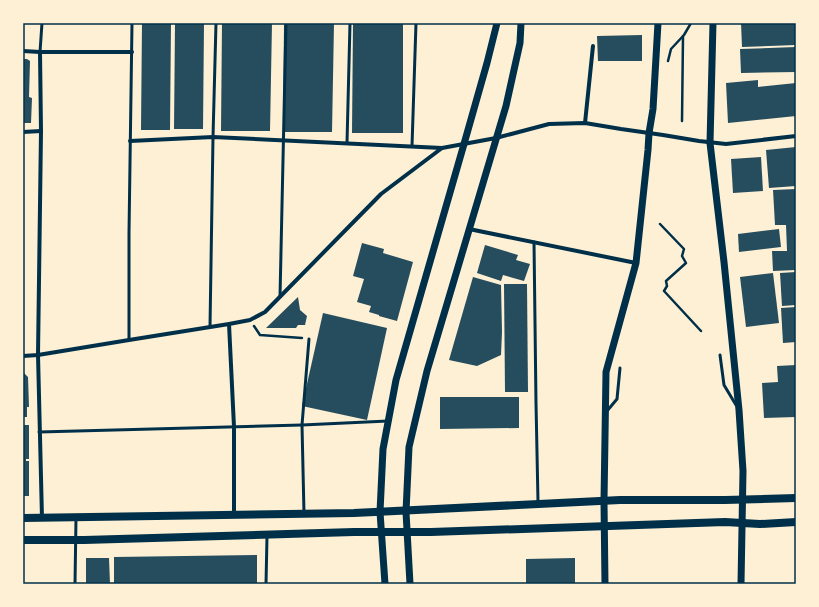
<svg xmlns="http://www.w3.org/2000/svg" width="819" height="607" viewBox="0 0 819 607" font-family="'Source Sans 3',sans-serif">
<rect width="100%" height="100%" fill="#fdf0d5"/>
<g fill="#264d5e">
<path d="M 142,23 L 171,23 L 170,130 L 141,130 Z"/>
<path d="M 175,23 L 204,23 L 203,129 L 174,129 Z"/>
<path d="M 222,23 L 272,23 L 270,131 L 221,131 Z"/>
<path d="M 284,23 L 334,23 L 332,132 L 283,132 Z"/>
<path d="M 353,23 L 403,23 L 403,133 L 352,133 Z"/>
<path d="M 741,23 L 796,23 L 796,45 L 742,47 Z"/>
<path d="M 642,35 L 642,61 L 598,61 L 597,36 Z"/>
<path d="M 796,47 L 796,72 L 741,73 L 740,49 Z"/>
<path d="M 23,59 L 27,59 L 30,61 L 29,97 L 32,98 L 31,123 L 23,123 Z"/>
<path d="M 758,80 L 758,87 L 796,83 L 796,116 L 728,123 L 726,83 Z"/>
<path d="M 796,147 L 796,186 L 769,188 L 766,150 Z"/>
<path d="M 761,157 L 763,191 L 733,193 L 731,159 Z"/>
<path d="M 796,189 L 796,270 L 773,271 L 772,251 L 787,251 L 786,225 L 775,225 L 773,190 Z"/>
<path d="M 779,229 L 781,247 L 739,252 L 738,234 Z"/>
<path d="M 362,243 L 384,249 L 383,253 L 413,262 L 397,321 L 379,316 L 379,315 L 369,312 L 371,306 L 357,302 L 364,279 L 353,276 Z"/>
<path d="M 485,245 L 518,255 L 516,260 L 530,264 L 524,281 L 503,275 L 501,281 L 477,273 Z"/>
<path d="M 796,272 L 796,305 L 782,306 L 780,273 Z"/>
<path d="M 773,273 L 779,323 L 746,327 L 740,277 Z"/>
<path d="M 473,277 L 501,285 L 502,332 L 501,355 L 477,366 L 449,360 Z"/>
<path d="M 504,284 L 527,284 L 528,392 L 505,392 Z"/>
<path d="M 298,297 L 300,310 L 307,316 L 305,325 L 298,325 L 296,328 L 266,328 Z"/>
<path d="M 796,307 L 796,342 L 783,343 L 781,308 Z"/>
<path d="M 323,313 L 387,328 L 367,420 L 302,406 Z"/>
<path d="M 796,365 L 796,417 L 764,418 L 762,383 L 778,382 L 777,366 Z"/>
<path d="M 23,372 L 28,377 L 29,407 L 27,407 L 27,417 L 23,417 Z"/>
<path d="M 440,397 L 519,397 L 519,428 L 440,429 Z"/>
<path d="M 23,425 L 29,425 L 29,459 L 26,459 L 26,461 L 29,461 L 29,496 L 23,496 Z"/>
<path d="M 257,555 L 257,584 L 114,584 L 114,557 Z"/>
<path d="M 86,558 L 109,558 L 110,584 L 86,584 Z"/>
<path d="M 575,558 L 575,584 L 526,584 L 526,559 Z"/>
</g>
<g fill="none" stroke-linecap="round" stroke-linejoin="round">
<g stroke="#003049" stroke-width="2.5">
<path d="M 668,61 L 671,49 L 684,35 L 691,23"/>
<path d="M 682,121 L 683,36"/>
<path d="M 660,224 L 684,249 L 682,256 L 686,263 L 666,281 L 667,286 L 664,291 L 701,331"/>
<path d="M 254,326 L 260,335 L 302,338"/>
</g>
<g stroke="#003049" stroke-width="3">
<path d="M 40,52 L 42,23"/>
<path d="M 347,143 L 350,23"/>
<path d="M 412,146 L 416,23"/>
<path d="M 534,242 L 536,403 L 538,502"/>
<path d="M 280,297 L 286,23"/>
<path d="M 210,327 L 213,137 L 216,23"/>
<path d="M 129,340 L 129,233 L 132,23"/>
<path d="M 720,355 L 724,385 L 736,405"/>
<path d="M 607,411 L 617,399 L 620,368"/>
<path d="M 39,432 L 302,425 L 388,421"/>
<path d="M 304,513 L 302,425 L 309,339"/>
<path d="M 75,584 L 76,518"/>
<path d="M 266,584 L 267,536"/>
</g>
<g stroke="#003049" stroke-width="4">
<path d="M 23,51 L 40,52 L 132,52"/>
<path d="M 40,52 L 41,131 L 38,355 L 42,518"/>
<path d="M 585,123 L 593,46"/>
<path d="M 23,132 L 41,131"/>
<path d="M 130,141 L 213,137 L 442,148"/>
<path d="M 469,229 L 636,263"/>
<path d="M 229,324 L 234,427 L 234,516"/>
<path d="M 23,356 L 38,355 L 129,340 L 229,324 L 250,320 L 265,312 L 381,194 L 442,148 L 496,138 L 549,124 L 585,123 L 621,129 L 663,135 L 699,141 L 726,144 L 796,136"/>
</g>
<g stroke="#003049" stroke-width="7">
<path d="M 713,23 L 710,143 L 724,262 L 739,410 L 743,471 L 741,584"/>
<path d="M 385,584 L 380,512 L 383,449 L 396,380 L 464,144 L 487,63 L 497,23"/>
<path d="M 410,584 L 406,512 L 409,447 L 427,371 L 506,106 L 520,43 L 521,23"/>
<path d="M 605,584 L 604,501 L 606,372 L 636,263 L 648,150 L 649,133 L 653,109 L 658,23"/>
</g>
<g stroke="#003049" stroke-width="8">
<path d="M 23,518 L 354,513 L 620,500 L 725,500 L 796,498"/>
<path d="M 23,540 L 84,540 L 354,532 L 431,532 L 725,522 L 760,524 L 796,522"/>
</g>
</g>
<rect width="819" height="607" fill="none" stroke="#fdf0d5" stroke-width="48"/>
<rect x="24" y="24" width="771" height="559" fill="none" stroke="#003049" stroke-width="1.5"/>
</svg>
